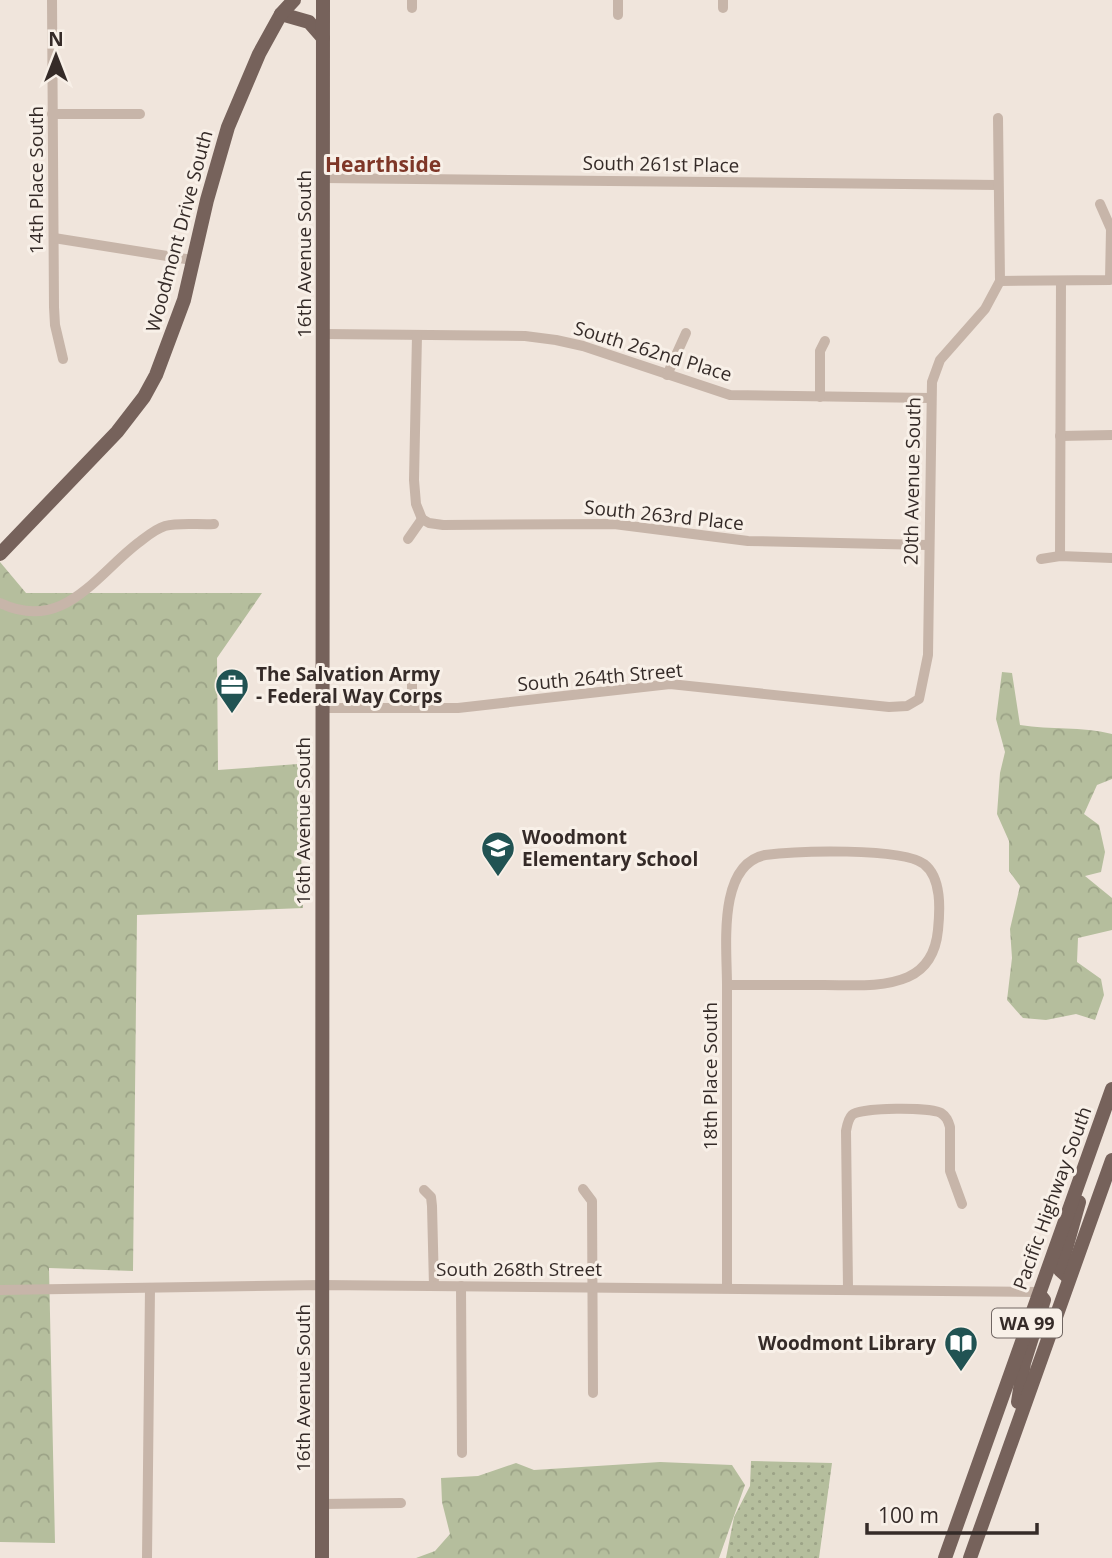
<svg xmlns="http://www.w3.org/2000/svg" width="1112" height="1558" viewBox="0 0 1112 1558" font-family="'Open Sans',sans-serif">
<defs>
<pattern id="grass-dots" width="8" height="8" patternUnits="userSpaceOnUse" patternTransform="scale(1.75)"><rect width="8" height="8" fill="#b5be9d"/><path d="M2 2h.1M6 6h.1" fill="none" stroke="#9ca387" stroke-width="1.8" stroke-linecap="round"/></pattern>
<pattern id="forest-crowns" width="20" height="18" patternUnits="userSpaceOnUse" patternTransform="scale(1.75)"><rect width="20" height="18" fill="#b5be9d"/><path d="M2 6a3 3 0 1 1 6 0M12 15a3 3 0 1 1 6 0" fill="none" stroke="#9ca387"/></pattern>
</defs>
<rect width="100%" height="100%" fill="#f0e5dc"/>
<path fill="url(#grass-dots)" d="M 751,1461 L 832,1463 L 819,1558 L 726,1558 L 734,1517 L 750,1486 Z"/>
<g fill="url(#forest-crowns)">
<path d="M 0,562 L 26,593 L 262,593 L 217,658 L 218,770 L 298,764 L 303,908 L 137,915 L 133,1271 L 49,1268 L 55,1543 L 0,1542 Z"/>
<path d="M 1002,672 L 1012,673 L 1020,725 C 1051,730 1081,726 1112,734 L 1112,779 L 1097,785 L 1084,814 L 1099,825 L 1105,852 L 1101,872 L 1085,876 L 1112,898 L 1112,930 L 1078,938 L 1077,962 L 1101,979 L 1104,995 L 1095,1020 L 1076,1014 L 1046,1020 L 1023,1018 L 1007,1000 L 1012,958 L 1010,929 L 1020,886 L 1009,871 L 1009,841 L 997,814 L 1000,773 L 1005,752 L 996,719 Z"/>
<path d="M 660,1462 L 732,1465 L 745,1485 L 719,1558 L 416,1558 L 435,1551 L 450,1534 L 442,1502 L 441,1478 L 478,1476 L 516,1463 L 534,1470 Z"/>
</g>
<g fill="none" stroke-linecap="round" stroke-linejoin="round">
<g stroke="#c7b5a9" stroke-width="10">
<path d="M 52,0 L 54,307 L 55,325 L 63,359"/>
<path d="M 412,8 L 412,0"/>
<path d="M 723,8 L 723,0"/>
<path d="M 618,15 L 618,0"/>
<path d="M 52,114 L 140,114"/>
<path d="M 323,178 L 998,185"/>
<path d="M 54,238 L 192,260"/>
<path d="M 1000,281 L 1110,280 L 1111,229 L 1100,204"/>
<path d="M 323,334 L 525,336 L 556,340 L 583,346 L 730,395 L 930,398"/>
<path d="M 417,335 L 414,480 L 416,504 L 422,519"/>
<path d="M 667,375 L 686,333"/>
<path d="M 820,397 L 820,351 L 825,341"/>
<path d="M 1060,436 L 1112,435"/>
<path d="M 422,519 L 429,523 L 443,525 L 614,524 L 748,541 L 928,545"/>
<path d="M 408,539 L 422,519"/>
<path d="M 1060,556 L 1061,281"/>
<path d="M 1041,559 L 1060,556 L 1112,558"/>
<path d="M 0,603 C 63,633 95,576 138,543 C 146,537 155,529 165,526 C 180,522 199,525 214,524"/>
<path d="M 412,675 L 412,708"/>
<path d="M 323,708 L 458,708 L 670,684 L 889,707 L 907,706 L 919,699 L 928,655 L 932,382 L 940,360 L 985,309 L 1000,281 L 998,118"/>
<path d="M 727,985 C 759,985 791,985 824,985 C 851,985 883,988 908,977 C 928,968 936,951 938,930 C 940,910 942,878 924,864 C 901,847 795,851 765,855 C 717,865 727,947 727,985 L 727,1288"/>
<path d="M 583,1189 L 592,1201 L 593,1393"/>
<path d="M 424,1190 L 431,1197 L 432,1206 L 434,1286"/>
<path d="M 461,1286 L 462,1453"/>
<path d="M 848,1288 L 846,1131 C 847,1126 848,1119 852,1115 C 860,1107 932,1107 941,1113 C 947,1117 948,1121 950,1127 L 950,1171 L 962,1204"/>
<path d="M 0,1290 L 322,1285 L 1038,1292"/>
<path d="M 322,1504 L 401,1503"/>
<path d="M 147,1558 L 150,1288"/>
</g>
<g stroke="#76625b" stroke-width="14">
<path d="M 281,14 L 309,22 L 323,38"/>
<path d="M 0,554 L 117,432 L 144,397 L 156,375 L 184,300 L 207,200 L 228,127 L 259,54 L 281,14 L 294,0"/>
<path d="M 1069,1278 L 1060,1270 L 1079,1202"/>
<path d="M 1018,1402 L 1024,1363 L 1044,1300 L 1040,1295"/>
<path d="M 322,1558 L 323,0"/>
<path d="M 945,1558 L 1112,1089"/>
<path d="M 970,1558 L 1112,1160"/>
</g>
</g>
<defs>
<g id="office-pin" transform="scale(1.75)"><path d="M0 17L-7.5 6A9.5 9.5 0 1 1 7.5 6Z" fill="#215353" stroke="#f8f0e8"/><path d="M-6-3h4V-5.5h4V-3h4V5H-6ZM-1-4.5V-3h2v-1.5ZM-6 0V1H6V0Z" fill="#fff"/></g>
<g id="school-pin" transform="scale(1.75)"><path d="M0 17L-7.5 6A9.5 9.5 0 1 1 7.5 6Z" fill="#215353" stroke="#f8f0e8"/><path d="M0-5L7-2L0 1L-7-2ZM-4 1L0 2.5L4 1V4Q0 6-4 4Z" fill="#fff"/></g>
<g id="library-pin" transform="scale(1.75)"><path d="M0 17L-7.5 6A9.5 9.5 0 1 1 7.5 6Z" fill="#215353" stroke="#f8f0e8"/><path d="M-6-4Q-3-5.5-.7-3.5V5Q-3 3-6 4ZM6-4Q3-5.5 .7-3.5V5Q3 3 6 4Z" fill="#fff"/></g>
</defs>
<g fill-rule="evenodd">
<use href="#office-pin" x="232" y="685"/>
<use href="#school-pin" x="498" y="848"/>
<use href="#library-pin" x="961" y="1343"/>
</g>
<g text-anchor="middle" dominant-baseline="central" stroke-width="6" stroke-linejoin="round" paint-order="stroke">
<rect fill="#f8f0e8" stroke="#706662" stroke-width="2" x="992" y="1308.5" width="70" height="29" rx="5"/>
<g font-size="18" font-weight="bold" fill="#352b28">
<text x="1027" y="1323">WA 99</text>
</g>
<g font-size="19" fill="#352b28" stroke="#f8f0e8">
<text transform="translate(661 164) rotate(1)">South 261st Place</text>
<text transform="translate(36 180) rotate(-90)">14th Place South</text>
<text transform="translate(179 231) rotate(-75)">Woodmont Drive South</text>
<text transform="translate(304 254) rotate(-90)">16th Avenue South</text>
<text transform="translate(653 351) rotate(17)">South 262nd Place</text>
<text transform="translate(912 481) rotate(-89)">20th Avenue South</text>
<text transform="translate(664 515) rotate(6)">South 263rd Place</text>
<text transform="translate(600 677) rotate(-5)">South 264th Street</text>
<text transform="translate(303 821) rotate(-90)">16th Avenue South</text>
<text transform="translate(710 1076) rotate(-90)">18th Place South</text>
<text transform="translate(1052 1198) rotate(-70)">Pacific Highway South</text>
<text x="519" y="1269">South 268th Street</text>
<text transform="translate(303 1388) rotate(-90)">16th Avenue South</text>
</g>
<g font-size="19" font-weight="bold" fill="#352b28" stroke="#f8f0e8" text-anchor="start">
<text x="256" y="674">The Salvation Army<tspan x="256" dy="22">- Federal Way Corps</tspan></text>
<text x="522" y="837">Woodmont<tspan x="522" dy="22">Elementary School</tspan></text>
<text x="936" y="1343" text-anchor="end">Woodmont Library</text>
</g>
<g font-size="21" font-weight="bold" fill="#7e3627" stroke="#f8f0e8">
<text x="383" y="164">Hearthside</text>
</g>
</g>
<g transform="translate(56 56)" stroke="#f8f0e8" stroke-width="5" paint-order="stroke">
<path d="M0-5L12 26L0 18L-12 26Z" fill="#352b28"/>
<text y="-10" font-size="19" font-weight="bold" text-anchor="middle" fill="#352b28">N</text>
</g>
<path d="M867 1523v10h170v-10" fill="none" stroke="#352b28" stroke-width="3.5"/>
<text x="878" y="1523" font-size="21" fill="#352b28" stroke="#f8f0e8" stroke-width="5" paint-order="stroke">100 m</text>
</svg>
